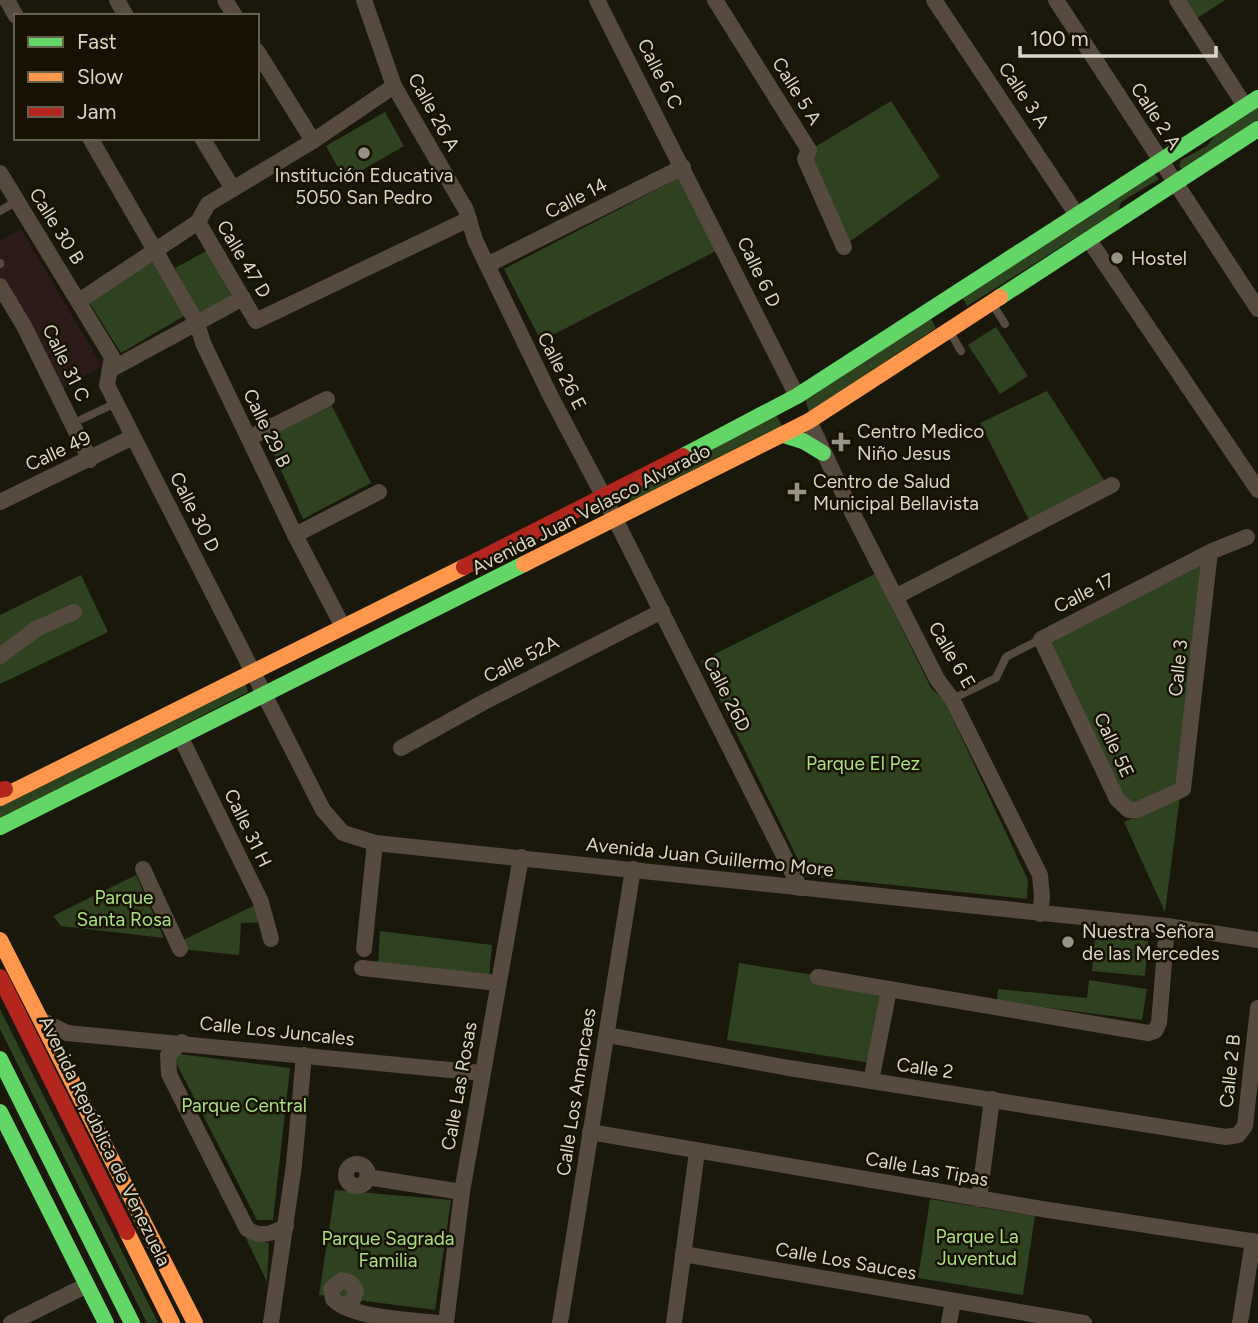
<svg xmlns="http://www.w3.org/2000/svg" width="1258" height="1323" viewBox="0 0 1258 1323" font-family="Figtree,sans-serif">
<rect width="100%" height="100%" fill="#1a170b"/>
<path fill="#2c1b19" d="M 21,229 L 102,366 L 59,391 L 0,292 L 0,241 Z"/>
<g fill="#2f421f">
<path d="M 1184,0 L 1225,0 L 1196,19 Z"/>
<path d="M 891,101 L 940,177 L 849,242 L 805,153 Z"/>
<path d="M 1258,103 L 1258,121 L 1183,170 L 1179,166 L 1181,160 L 1207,146 L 1220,128 Z"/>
<path d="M 385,112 L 404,146 L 345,180 L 326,146 Z"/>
<path d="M 1152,171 L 1159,179 L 1121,202 L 1118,211 L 967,306 L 962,297 Z"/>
<path d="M 679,178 L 716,251 L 541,341 L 504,269 Z"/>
<path d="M 208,250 L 232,297 L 199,314 L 175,268 Z"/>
<path d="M 153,258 L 184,316 L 121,353 L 89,302 Z"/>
<path d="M 929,315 L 936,328 L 809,412 L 805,399 Z"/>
<path d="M 996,327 L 1028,376 L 1000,394 L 968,345 Z"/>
<path d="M 1047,391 L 1106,483 L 1031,524 L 980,423 Z"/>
<path d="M 332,406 L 371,483 L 303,519 L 266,437 Z"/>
<path d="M 776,414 L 784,430 L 631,504 L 626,491 Z"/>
<path d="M 1203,564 L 1177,786 L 1134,806 L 1125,803 L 1045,643 Z"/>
<path d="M 875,574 L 931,688 L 944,700 L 1028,880 L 1027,899 L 806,876 L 701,661 Z"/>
<path d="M 81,575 L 108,632 L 0,684 L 0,615 Z"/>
<path d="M 245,681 L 248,692 L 0,819 L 0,803 Z"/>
<path d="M 1180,796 L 1165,912 L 1124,822 Z"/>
<path d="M 136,875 L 164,938 L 61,926 L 53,916 Z"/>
<path d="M 261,902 L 265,922 L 241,923 L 239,955 L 180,949 L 177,943 Z"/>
<path d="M 380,931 L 492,945 L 489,976 L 378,964 Z"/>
<path d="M 1095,936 L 1148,941 L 1145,976 L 1092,971 Z"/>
<path d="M 739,963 L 883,986 L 871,1063 L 727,1040 Z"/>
<path d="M 1089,980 L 1147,989 L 1142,1020 L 997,1001 L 998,989 L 1087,998 Z"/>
<path d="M 0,1009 L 158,1323 L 147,1323 L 0,1029 Z"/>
<path d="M 171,1053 L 290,1068 L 273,1220 L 257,1220 Z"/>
<path d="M 335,1190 L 451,1200 L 435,1310 L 319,1295 Z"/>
<path d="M 930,1199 L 1035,1216 L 1023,1295 L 918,1278 Z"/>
<path d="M 246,1238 L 269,1243 L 267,1282 Z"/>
</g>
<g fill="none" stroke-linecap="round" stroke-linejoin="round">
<g stroke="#574a3e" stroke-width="8">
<path d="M 0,211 L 17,201"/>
<path d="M 0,263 L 0,264"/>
<path d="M 993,305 L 1005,324"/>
<path d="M 950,332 L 961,351"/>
<path d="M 82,419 L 116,403"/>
<path d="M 952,699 L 996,678 L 1006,657 L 1041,639"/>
</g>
<g stroke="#574a3e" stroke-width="16">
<path d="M 7,0 L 16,16"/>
<path d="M 117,0 L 126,16"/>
<path d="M 225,0 L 235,16"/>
<path d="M 364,0 L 394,86 L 466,210 L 475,240 L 551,397 L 604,497 L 800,888"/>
<path d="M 597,0 L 797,396"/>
<path d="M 715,0 L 809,150 L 805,159 L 844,247"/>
<path d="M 934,0 L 1077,215"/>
<path d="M 1056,0 L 1258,309"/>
<path d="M 1177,0 L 1245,106"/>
<path d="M 257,51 L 313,141"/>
<path d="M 90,138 L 197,323 L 203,343 L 295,535 L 343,627"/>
<path d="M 202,138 L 233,189"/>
<path d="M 0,173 L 112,357 L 107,385 L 323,810 L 343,833 L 375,843 L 1167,926 L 1258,940"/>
<path d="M 198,222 L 256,321 L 469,219"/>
<path d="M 1089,240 L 1258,490"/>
<path d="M 487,265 L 683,167"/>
<path d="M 0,286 L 24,326 L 90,460"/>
<path d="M 79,301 L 198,222 L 208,204 L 313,141 L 394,86"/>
<path d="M 110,370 L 243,298"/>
<path d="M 809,421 L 852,512 L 937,679 L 952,699 L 1040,875 L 1042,897 L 1040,914"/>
<path d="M 249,438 L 327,399"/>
<path d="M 0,502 L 133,437"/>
<path d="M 295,535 L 379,492"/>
<path d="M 1210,552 L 1183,789 L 1137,810 L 1129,810 L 1117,799 L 1041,639 L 1210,552 L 1247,537"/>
<path d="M 895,597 L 1112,485"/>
<path d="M 0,656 L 36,629 L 74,612"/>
<path d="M 181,738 L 261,902 L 271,939"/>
<path d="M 401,748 L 484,702 L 662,611"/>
<path d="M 143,869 L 180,949"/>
<path d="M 364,949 L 375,843"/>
<path d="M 362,968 L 498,983"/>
<path d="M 818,977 L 1148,1033 L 1155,1031 L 1159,1023 L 1167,926"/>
<path d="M 43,1021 L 67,1033 L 481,1073"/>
<path d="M 607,1035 L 789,1068 L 1226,1137 L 1238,1135 L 1245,1126 L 1258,1008"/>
<path d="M 182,1042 L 168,1055 L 169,1074 L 247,1229 C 260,1238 273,1234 286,1226"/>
<path d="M 871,1081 L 889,990"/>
<path d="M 590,1132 L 1042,1209 L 1258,1242"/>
<circle cx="357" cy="1175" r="11"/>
<path d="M 367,1177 L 462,1192"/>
<path d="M 979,1199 L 992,1099"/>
<path d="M 683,1254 L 1084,1323"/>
<path d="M 345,1305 L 353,1300 L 356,1291 L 351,1283 L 342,1280 L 331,1289 L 333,1299 C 353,1319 409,1319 437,1323"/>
<path d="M 11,1323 L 87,1285"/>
<path d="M 271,1323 L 294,1165 L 304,1055"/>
<path d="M 446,1323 L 462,1192 L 521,857"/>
<path d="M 560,1323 L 633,869"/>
<path d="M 674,1323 L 697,1152"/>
<path d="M 949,1323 L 953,1301"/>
<path d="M 1240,1323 L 1253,1241"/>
</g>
<g stroke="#63d668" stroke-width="16">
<path d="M 1000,297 L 1258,129"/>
<path d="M 784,435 L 803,441 L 823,453"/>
<path d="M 683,456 L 797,396 L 1258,98"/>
<path d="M 0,827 L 524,564"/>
<path d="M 0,1059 L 132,1323"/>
<path d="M 0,1112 L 106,1323"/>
</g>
<g stroke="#ff974d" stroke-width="16">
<path d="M 524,564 L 809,421 L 1000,297"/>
<path d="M 0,798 L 464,567"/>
<path d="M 0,940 L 195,1323"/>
<path d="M 127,1232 L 172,1323"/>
</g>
<g stroke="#b3261e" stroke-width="16">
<path d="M 464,567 L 683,456"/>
<path d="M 0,790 L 5,789"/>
<path d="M 0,977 L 127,1232"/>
</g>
</g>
<g fill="#969386" stroke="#171100" stroke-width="2.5">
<circle cx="364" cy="153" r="7"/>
<circle cx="1117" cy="258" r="7"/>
<path d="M837.5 431.5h7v7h7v7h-7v7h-7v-7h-7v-7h7z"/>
<path d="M793.5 481.5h7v7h7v7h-7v7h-7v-7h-7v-7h7z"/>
<circle cx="1068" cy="942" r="7"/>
</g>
<g text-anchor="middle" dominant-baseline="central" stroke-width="5" stroke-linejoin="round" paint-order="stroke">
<g font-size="19" fill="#d9d6c8" stroke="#171100">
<text transform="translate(660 74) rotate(63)">Calle 6 C</text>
<text transform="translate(797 91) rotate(58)">Calle 5 A</text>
<text transform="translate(1024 95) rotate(56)">Calle 3 A</text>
<text transform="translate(434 112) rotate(61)">Calle 26 A</text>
<text transform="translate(1156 116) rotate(57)">Calle 2 A</text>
<text transform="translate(576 198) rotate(-27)">Calle 14</text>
<text transform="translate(57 226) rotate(58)">Calle 30 B</text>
<text transform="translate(244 259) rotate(59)">Calle 47 D</text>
<text transform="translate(759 272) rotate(64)">Calle 6 D</text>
<text transform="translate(66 363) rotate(64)">Calle 31 C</text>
<text transform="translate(562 371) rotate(63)">Calle 26 E</text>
<text transform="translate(267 428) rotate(64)">Calle 29 B</text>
<text transform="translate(58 451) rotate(-25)">Calle 49</text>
<text transform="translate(591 509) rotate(-27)">Avenida Juan Velasco Alvarado</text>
<text transform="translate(195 512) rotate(63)">Calle 30 D</text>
<text transform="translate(1084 593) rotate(-27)">Calle 17</text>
<text transform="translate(952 655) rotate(60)">Calle 6 E</text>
<text transform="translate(521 659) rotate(-27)">Calle 52A</text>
<text transform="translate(1178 668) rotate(-84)">Calle 3</text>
<text transform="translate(727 694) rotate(63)">Calle 26D</text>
<text transform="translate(1114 745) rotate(65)">Calle 5E</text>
<text transform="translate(248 828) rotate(64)">Calle 31 H</text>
<text transform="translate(710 857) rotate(6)">Avenida Juan Guillermo More</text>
<text transform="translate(277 1031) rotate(6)">Calle Los Juncales</text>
<text transform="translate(925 1068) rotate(8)">Calle 2</text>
<text transform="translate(1230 1071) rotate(-84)">Calle 2 B</text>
<text transform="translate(459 1086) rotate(-80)">Calle Las Rosas</text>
<text transform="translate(576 1092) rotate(-81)">Calle Los Amancaes</text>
<text transform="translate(105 1141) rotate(64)">Avenida República de Venezuela</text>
<text transform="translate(927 1169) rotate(10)">Calle Las Tipas</text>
<text transform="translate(846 1261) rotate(10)">Calle Los Sauces</text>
</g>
<g font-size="19" fill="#d9d6c8" stroke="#171100" text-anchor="start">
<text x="364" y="175" text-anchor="middle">Institución Educativa<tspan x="364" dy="22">5050 San Pedro</tspan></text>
<text x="1131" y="258">Hostel</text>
<text x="857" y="431">Centro Medico<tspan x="857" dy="22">Niño Jesus</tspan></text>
<text x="813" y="481">Centro de Salud<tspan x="813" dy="22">Municipal Bellavista</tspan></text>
<text x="1082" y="931">Nuestra Señora<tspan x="1082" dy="22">de las Mercedes</tspan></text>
</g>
<g font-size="19" fill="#a8e080" stroke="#171100">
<text x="863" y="763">Parque El Pez</text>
<text x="124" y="897">Parque<tspan x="124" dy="22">Santa Rosa</tspan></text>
<text x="244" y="1105">Parque Central</text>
<text x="977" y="1236">Parque La<tspan x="977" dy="22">Juventud</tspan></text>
<text x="388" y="1238">Parque Sagrada<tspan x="388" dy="22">Familia</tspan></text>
</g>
</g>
<rect x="14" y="14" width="245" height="126" fill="#171100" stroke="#656050" stroke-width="2"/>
<rect x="28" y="37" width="35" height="10" fill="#63d668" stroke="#656050" stroke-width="2"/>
<text x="77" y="49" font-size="21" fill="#d9d6c8">Fast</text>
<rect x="28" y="72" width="35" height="10" fill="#ff974d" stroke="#656050" stroke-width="2"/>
<text x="77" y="84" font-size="21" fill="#d9d6c8">Slow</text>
<rect x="28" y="107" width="35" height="10" fill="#b3261e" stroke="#656050" stroke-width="2"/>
<text x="77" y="119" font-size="21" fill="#d9d6c8">Jam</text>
<path d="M1020 46v10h196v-10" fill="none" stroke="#d9d6c8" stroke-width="3.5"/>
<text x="1030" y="46" font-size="21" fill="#d9d6c8" stroke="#171100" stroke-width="5" paint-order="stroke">100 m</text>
</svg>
